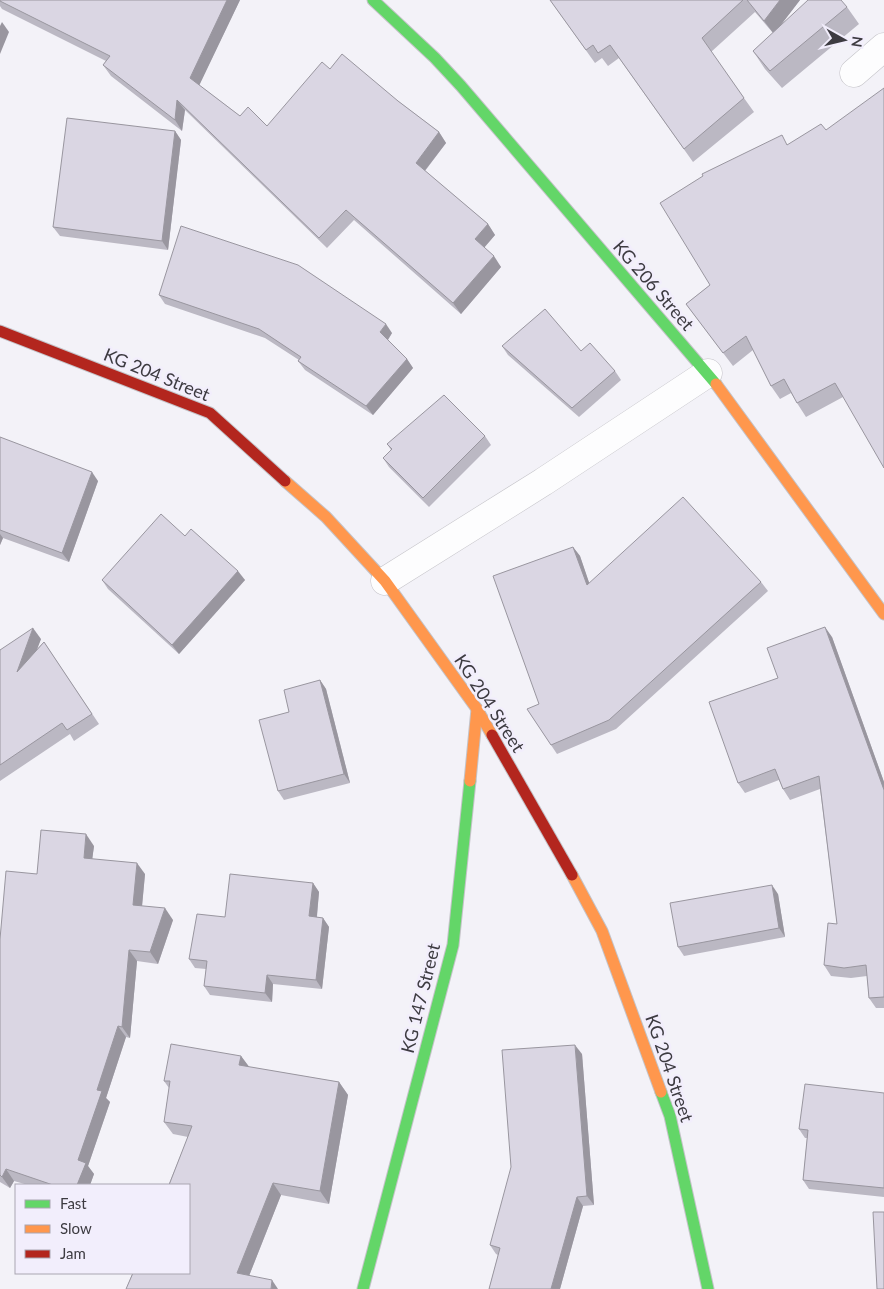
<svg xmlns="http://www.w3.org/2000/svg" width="884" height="1289" viewBox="0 0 884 1289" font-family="Lato,sans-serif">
<rect width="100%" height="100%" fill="#f3f2f8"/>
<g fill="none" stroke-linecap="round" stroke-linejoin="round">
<g stroke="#c4c3c8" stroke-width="29">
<g id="street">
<path d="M 854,73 L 884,47"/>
<path d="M 385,581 L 543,482 L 708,373"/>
</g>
</g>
<g stroke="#c4c3c8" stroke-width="13">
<g id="fast">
<path d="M 373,0 L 435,58 L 461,86 L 716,384"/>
<path d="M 661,1092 L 670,1116 L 708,1289"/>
<path d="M 363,1289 L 453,945 L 470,781"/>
</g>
</g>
<g stroke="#c4c3c8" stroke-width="13">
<g id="slow">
<path d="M 716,384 L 884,614"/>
<path d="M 285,481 L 326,517 L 385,581 L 477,709 L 492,735"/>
<path d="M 470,781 L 477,709"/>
<path d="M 572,875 L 602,931 L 661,1092"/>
</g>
</g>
<g stroke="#c4c3c8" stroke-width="13">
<g id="jam">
<path d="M 0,331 L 210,413 L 285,481"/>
<path d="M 492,735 L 572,875"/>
</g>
</g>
<use href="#street" stroke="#fdfdfe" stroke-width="28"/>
<use href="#fast" stroke="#63d668" stroke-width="11"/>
<use href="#slow" stroke="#ff974d" stroke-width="11"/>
<use href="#jam" stroke="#b3261e" stroke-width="11"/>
</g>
<g fill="#bbb8c3">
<path d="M 0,0 L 240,0 L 199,85 L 240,116 L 267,126 L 330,69 L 398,101 L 439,132 L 446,143 L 425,171 L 488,224 L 495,235 L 484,248 L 501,267 L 461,314 L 354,220 L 327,248 L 185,110 L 182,131 L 111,76 L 103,65 L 106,61 L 2,9 L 0,6 Z"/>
<path d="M 550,0 L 800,0 L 779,27 L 847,7 L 859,24 L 782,88 L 765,69 L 753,51 L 773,33 L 755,12 L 711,52 L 754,112 L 693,162 L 619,58 L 608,66 L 602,58 L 595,63 Z"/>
<path d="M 175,131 L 181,140 L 168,250 L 60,236 L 53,227 Z"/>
<path d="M 782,135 L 843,397 L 806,417 L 797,403 L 791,393 L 780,399 L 771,386 L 753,350 L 733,366 L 686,304 L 710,285 Z"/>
<path d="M 159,295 L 392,333 L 388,340 L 407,359 L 413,368 L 373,415 L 305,370 L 298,361 L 299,360 L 265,338 L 165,304 Z"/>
<path d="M 502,346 L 581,351 L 615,371 L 621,380 L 579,417 L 508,355 Z"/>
<path d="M 485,436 L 491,445 L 429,507 L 389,467 L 383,458 L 391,450 L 387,444 Z"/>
<path d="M 0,437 L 98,481 L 69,562 L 3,538 L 0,545 Z"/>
<path d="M 185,536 L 245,580 L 179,654 L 108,589 L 102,580 Z"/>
<path d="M 573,547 L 580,556 L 589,583 L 761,582 L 768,591 L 616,729 L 557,754 L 551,745 L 539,704 Z"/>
<path d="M 832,637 L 884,782 L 884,1008 L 876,1008 L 869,998 L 867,976 L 851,978 L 831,976 L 824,965 L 837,924 L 820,789 L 790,800 L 783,789 L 779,780 L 745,793 L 738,783 L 778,678 Z"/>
<path d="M 41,639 L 36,650 L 44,642 L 99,724 L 74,741 L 70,734 L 0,781 L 0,650 Z"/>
<path d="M 320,680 L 326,689 L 350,783 L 284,800 L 278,791 L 289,712 Z"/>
<path d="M 94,846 L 92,859 L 145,874 L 142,906 L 173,920 L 158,964 L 137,961 L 130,1038 L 126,1037 L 106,1098 L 110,1102 L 88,1166 L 94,1174 L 90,1185 L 28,1185 L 14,1181 L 10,1188 L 0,1182 L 0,939 L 37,874 Z"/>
<path d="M 313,883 L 319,892 L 317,917 L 323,918 L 329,927 L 322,989 L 273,984 L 272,1002 L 210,995 L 204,986 L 206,969 L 195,968 L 189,959 L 225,917 Z"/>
<path d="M 778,894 L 785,937 L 684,956 L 678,947 Z"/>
<path d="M 582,1054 L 594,1205 L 583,1206 L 560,1289 L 489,1289 L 498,1255 L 496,1254 L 490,1245 Z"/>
<path d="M 241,1056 L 249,1067 L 339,1082 L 348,1095 L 329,1204 L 281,1195 L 249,1276 L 126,1289 L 188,1137 L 173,1134 L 164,1122 L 169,1088 L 164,1081 Z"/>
<path d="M 884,1093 L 884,1197 L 809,1189 L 803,1180 L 807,1138 L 805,1138 L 799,1129 Z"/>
</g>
<g fill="#99969f">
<path d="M 227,0 L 240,0 L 198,88 L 190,78 Z"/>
<path d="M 780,0 L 800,0 L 774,34 L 764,21 Z"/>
<path d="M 2,22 L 9,32 L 0,54 L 0,26 Z"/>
<path d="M 177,100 L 185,110 L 182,131 L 175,120 Z"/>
<path d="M 175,131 L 181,140 L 168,250 L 162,241 Z"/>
<path d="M 439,132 L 446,143 L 423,173 L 416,163 Z"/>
<path d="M 488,224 L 495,235 L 482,250 L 475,239 Z"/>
<path d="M 494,256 L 501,267 L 461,314 L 453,303 Z"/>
<path d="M 386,324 L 392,333 L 387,341 L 380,332 Z"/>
<path d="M 407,359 L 413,368 L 373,415 L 366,406 Z"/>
<path d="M 92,472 L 98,481 L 69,562 L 62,553 Z"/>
<path d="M 0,534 L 3,538 L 0,545 Z"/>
<path d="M 573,547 L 580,556 L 593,594 L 587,585 Z"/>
<path d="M 238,571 L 245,580 L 179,654 L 172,645 Z"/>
<path d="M 825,627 L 832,637 L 884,782 L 884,791 Z"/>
<path d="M 33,628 L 41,639 L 25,682 L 17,672 Z"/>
<path d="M 320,680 L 326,689 L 350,783 L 344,774 Z"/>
<path d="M 86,834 L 94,846 L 91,869 L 84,858 Z"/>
<path d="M 137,863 L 145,874 L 141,917 L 133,905 Z"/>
<path d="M 313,883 L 319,892 L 316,925 L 309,916 Z"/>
<path d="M 772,885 L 778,894 L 785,937 L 779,928 Z"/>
<path d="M 165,908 L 173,920 L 158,964 L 150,952 Z"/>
<path d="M 323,918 L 329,927 L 322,989 L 316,980 Z"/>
<path d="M 129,950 L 137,961 L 130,1038 L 122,1027 Z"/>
<path d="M 267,975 L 273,984 L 272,1002 L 265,993 Z"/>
<path d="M 118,1026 L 126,1037 L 106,1098 L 110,1102 L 88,1166 L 94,1174 L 90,1185 L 77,1185 L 78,1160 L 97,1090 Z"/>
<path d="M 575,1045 L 582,1054 L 594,1205 L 587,1196 Z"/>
<path d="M 241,1056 L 250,1068 L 239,1065 Z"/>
<path d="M 339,1082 L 348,1095 L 329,1204 L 320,1191 Z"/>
<path d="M 6,1169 L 14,1181 L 10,1188 L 2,1177 Z"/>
<path d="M 273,1183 L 281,1195 L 245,1286 L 237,1273 Z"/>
<path d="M 577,1197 L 583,1206 L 560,1289 L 551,1289 Z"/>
<path d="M 272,1280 L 278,1289 L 271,1289 Z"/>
</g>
<g fill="#dad6e3" stroke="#99969f">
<path d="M 0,0 L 227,0 L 190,78 L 240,116 L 248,107 L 267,126 L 322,62 L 330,69 L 342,54 L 398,101 L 439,132 L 416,163 L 488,224 L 475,239 L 494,256 L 453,303 L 346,210 L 319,238 L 177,100 L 175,120 L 103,65 L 110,56 L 0,1 Z"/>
<path d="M 550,0 L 743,0 L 702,38 L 744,98 L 684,149 L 610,45 L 598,53 L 593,45 L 586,50 Z"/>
<path d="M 747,0 L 780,0 L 764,21 Z"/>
<path d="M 808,0 L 841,0 L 847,7 L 770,71 L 753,51 Z"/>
<path d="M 884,88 L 884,468 L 835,383 L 797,403 L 784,379 L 771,386 L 746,336 L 723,353 L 686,304 L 710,285 L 660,203 L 703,176 L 702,174 L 782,135 L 787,145 L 821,124 L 826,130 Z"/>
<path d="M 67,118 L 175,131 L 162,241 L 53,227 Z"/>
<path d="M 181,226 L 298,265 L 386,324 L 380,332 L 407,359 L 366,406 L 298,361 L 301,357 L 259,329 L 159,295 Z"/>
<path d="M 545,309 L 581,351 L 590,343 L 615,371 L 572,408 L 502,346 Z"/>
<path d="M 444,395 L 485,436 L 423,498 L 383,458 L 392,449 L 387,444 Z"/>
<path d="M 0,437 L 92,472 L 62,553 L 0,530 Z"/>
<path d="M 683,497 L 761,582 L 609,720 L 551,745 L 527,709 L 539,704 L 493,576 L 573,547 L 587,585 Z"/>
<path d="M 161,514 L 185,536 L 191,529 L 238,571 L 172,645 L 102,580 Z"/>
<path d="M 825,627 L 884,790 L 884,997 L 869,998 L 866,965 L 844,968 L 824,965 L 828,923 L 837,924 L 819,776 L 783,789 L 775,769 L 738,783 L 709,702 L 778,678 L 767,648 Z"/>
<path d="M 33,628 L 17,672 L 44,642 L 92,714 L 67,730 L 62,723 L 0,765 L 0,650 Z"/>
<path d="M 320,680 L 344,774 L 278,791 L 259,720 L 289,712 L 284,690 Z"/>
<path d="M 41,830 L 86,834 L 84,858 L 137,863 L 133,905 L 165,908 L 150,952 L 129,950 L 122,1027 L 118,1026 L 97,1090 L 102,1091 L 78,1160 L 86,1163 L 77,1185 L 53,1185 L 6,1169 L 2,1177 L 0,1175 L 0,939 L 6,871 L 37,874 Z"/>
<path d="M 230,874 L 313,883 L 309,916 L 323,918 L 316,980 L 267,975 L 265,993 L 204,986 L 207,961 L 189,959 L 197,914 L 225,917 Z"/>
<path d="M 772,885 L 779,928 L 678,947 L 670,903 Z"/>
<path d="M 171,1044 L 241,1056 L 239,1065 L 339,1082 L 320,1191 L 273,1183 L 237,1273 L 272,1280 L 271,1289 L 126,1289 L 133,1273 L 189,1273 L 189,1185 L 169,1185 L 192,1126 L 164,1122 L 170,1081 L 164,1081 Z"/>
<path d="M 575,1045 L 587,1196 L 577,1197 L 551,1289 L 489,1289 L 500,1248 L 490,1245 L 511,1167 L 502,1050 Z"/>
<path d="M 805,1084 L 884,1093 L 884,1188 L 803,1180 L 808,1130 L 799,1129 Z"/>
<path d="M 873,1212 L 884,1212 L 884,1289 L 877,1289 Z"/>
</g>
<g text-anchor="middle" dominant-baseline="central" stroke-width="5" stroke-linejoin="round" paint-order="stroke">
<g font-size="18" fill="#3d3b41" stroke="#f2eefc">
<text transform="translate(654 285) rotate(49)">KG 206 Street</text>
<text transform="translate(157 374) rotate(22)">KG 204 Street</text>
<text transform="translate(490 703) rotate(57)">KG 204 Street</text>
<text transform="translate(420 998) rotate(-76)">KG 147 Street</text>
<text transform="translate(670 1068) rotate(71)">KG 204 Street</text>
</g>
</g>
<rect x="15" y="1184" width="175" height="90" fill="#f2eefc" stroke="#aaa6b1"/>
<rect x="25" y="1200" width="25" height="8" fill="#63d668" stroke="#aaa6b1"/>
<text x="60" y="1209" font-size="15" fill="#3d3b41">Fast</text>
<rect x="25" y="1225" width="25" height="8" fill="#ff974d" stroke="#aaa6b1"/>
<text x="60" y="1234" font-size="15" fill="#3d3b41">Slow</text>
<rect x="25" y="1250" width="25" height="8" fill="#b3261e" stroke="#aaa6b1"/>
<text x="60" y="1259" font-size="15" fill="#3d3b41">Jam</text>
<g transform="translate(844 40) rotate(98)" stroke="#f2eefc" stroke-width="4" paint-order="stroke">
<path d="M0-4L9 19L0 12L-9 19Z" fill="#3d3b41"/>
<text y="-8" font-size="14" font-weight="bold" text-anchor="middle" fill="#3d3b41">N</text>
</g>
</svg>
